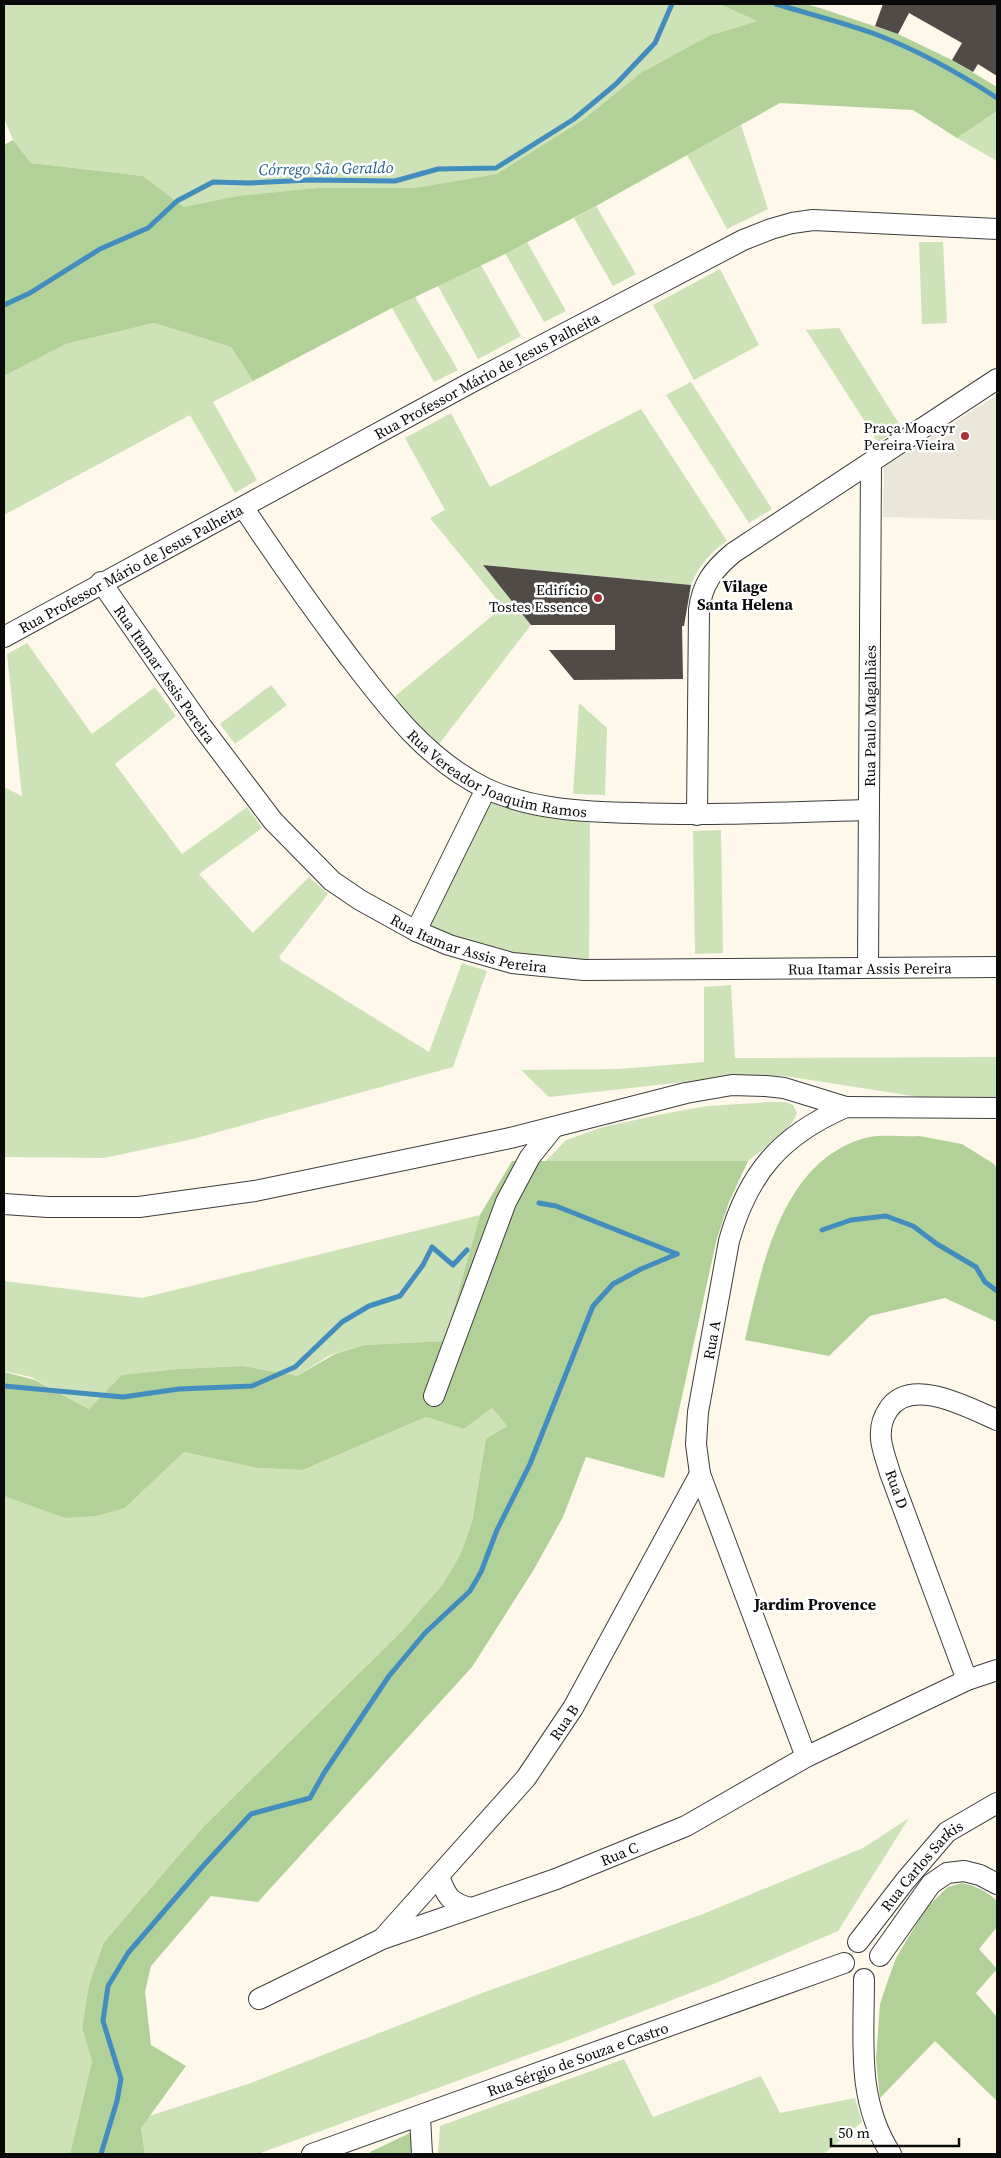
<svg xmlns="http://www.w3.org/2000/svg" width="1001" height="2158" viewBox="0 0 1001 2158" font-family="'Source Serif 4',serif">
<rect width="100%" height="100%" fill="#fdf8e9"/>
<g fill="#cee2b7">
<path d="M 4,4 L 719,4 L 757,21 L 717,33 L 647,69 L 584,119 L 498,174 L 414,188 L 318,188 L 184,207 L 143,176 L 31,163 L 13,140 L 4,118 Z"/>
<path d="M 997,111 L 997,161 L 957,138 Z"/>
<path d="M 741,125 L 768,209 L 727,229 L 687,155 Z"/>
<path d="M 596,206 L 636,274 L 613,286 L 574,218 Z"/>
<path d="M 527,242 L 566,311 L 544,322 L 505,253 Z"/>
<path d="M 919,242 L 943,242 L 947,323 L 922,324 Z"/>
<path d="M 481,265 L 521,336 L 478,359 L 438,286 Z"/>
<path d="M 720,269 L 759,345 L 694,380 L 653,305 Z"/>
<path d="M 415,297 L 458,370 L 434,382 L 392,308 Z"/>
<path d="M 154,323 L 231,347 L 253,381 L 213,402 L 257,480 L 235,493 L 190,415 L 4,515 L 4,376 L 66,344 Z"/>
<path d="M 839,328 L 901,427 L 878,442 L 806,330 Z"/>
<path d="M 691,382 L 772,509 L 749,523 L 666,395 Z"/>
<path d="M 641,409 L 727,541 C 710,553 698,566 691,585 L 483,565 L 531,625 L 439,744 L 414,721 L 394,697 L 503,607 L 430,518 L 445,510 L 405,438 L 451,413 L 490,487 Z"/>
<path d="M 27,643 L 92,734 L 155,687 L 176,716 L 115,764 L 182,854 L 247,807 L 262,828 L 199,874 L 253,933 L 309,877 L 328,894 L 279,957 L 281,960 L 429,1052 L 462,963 L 487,971 L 453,1067 L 193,1139 L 104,1158 L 4,1157 L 4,787 L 22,796 L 7,654 Z"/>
<path d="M 271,685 L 287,705 L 235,744 L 220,724 Z"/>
<path d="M 579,703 L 607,728 L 605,795 L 573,794 Z"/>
<path d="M 490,800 L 549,816 L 590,823 L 589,961 L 553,959 L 504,952 L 429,929 Z"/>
<path d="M 721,830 L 723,953 L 695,954 L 693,831 Z"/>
<path d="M 731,985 L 735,1058 L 997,1057 L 997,1098 L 919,1097 L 785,1076 L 748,1075 L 549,1097 L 521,1070 L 619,1069 L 704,1062 L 704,987 Z"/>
<path d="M 771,1102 L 785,1102 L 793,1105 L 797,1113 C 792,1130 762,1150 748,1161 L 546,1161 L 566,1140 L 603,1127 L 658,1115 L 707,1106 Z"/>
<path d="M 480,1215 L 446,1341 L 364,1345 L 330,1355 L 297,1376 L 244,1366 L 177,1369 L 123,1375 L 89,1409 L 31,1377 L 4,1371 L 4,1281 L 142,1298 Z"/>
<path d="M 492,1408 L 507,1426 L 486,1440 L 472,1522 L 460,1555 L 443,1584 L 402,1631 L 205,1825 L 104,1942 L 89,1984 L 82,2028 L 92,2061 L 70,2154 L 4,2154 L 4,1496 L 64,1518 L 125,1508 L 184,1452 L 257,1468 L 303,1470 L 426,1417 L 464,1429 Z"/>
<path d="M 909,1818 L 838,1931 L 716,1983 L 574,2038 L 258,2154 L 145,2154 L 141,2128 L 149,2116 L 251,2083 L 482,1993 L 703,1914 L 863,1848 Z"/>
<path d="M 624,2059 L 653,2117 L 761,2076 L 780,2113 L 855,2098 L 862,2122 L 824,2154 L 438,2154 L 440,2126 Z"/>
</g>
<g fill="#b2d198">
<path d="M 719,4 L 805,4 L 820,8 L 898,34 L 952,60 L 997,87 L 997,111 L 957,138 L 913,110 L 780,103 L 596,206 L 499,257 L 392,308 L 253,381 L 231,347 L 154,323 L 66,344 L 4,376 L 4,145 L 13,140 L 31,163 L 143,176 L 184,207 L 239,196 L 318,188 L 414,188 L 497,174 L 584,119 L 642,72 L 711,35 L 757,21 Z"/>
<path d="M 919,1136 L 962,1144 L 994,1164 L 997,1169 L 997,1322 L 945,1298 L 870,1316 L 829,1356 L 745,1340 C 762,1266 782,1158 869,1137 C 884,1134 903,1137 919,1136 Z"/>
<path d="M 512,1161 L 748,1161 L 729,1202 L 717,1238 L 664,1478 L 586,1457 L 563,1517 L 533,1571 L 472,1667 L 258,1902 L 211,1896 L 151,1966 L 145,1992 L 151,2045 L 186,2066 L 141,2128 L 145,2154 L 70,2154 L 92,2061 L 82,2028 L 89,1984 L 104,1942 L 205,1825 L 402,1631 L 443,1584 L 460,1555 L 472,1522 L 486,1439 L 507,1426 L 492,1408 L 464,1429 L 426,1417 L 303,1470 L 257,1468 L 184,1452 L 125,1508 L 96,1516 L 64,1518 L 4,1496 L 4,1372 L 35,1380 L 89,1409 L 122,1375 L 177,1369 L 244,1366 L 297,1376 L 335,1354 L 364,1345 L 445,1341 L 480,1215 Z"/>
<path d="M 962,1883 C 976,1886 987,1891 997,1901 L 997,1927 L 979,1949 L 997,1969 L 976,1993 L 997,2017 L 997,2101 L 935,2041 L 880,2098 L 876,2059 L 880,2004 L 887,1983 L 896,1958 L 926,1908 L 948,1887 Z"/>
<path d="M 412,2132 L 411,2154 L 369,2154 L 370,2152 Z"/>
</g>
<path fill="#eae6da" d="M 997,395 L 997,520 L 883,517 L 884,467 Z"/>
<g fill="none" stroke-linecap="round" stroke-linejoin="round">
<g stroke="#428dbd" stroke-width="5">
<path d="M 776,4 C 809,14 842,22 875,34 C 917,50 959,73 997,98"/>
<path d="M 4,305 L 30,293 L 100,249 L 148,228 L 177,201 L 213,182 L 249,183 L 310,180 L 395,181 L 438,169 L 496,168 L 574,119 L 616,84 L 655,43 L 672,4"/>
<path d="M 539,1203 L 556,1206 L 677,1254"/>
<path d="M 822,1230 L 851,1220 L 886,1216 L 913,1226 L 937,1244 L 976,1267 L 985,1282 L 997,1291"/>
<path d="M 4,1386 L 123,1397 L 179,1389 L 252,1386 L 295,1367 L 342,1322 L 369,1306 L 400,1296 L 423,1265 L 432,1247 L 453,1265 L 467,1250"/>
<path d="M 101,2154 L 117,2101 L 121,2079 L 103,2021 L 108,1986 L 128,1953 L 203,1866 L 251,1814 L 310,1798 L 324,1773 L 389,1676 L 425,1633 L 470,1591 L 481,1572 L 497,1530 L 530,1464 L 593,1306 L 613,1284 L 641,1269 L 677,1254"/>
</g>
</g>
<g fill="#514b47">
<path d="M 883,4 L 997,4 L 997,76 L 978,64 L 973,72 L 952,60 L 962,43 L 909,13 L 898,34 L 875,26 Z"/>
<path d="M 483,565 L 691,585 L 684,626 L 682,626 L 683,679 L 574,680 L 549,650 L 615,650 L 615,625 L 531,625 Z"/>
</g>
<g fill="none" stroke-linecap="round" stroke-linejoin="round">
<g stroke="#3d3d3d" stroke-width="22">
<g id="street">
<path id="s1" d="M 243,507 C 277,558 312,608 349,657 C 388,708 426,759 485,788 C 531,810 586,812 635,813 C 713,816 791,812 868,810"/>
<path id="s2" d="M 101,582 L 202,727 L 273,821 L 332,881 L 360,900 L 416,931 L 449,945 L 512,963 L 584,970 L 997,967"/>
<path id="s3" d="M 4,637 L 470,383 L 743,240 L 771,229 L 792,223 L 813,220 L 997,229"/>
<path d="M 697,815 L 699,610 C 702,584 713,570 733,553 L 997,379"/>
<path d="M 416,931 L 486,789"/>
<path id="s4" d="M 868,967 L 871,464"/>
<path d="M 4,1204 L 48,1207 L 139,1207 L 255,1191 L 510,1138 L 686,1093 L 732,1085 L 766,1086 L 784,1088 L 846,1107"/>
<path d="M 434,1396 L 506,1202 L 530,1157 L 554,1127"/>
<path d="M 967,1680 L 890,1473 C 887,1462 882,1450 881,1439 C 880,1428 882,1419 888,1410 C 910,1375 969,1408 997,1420"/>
<path id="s5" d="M 806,1757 L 700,1474 L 696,1444 L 698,1412 L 729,1241 C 748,1173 781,1135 846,1107 L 997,1108"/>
<path d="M 439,1876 C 446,1896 450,1903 471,1908"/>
<path id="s6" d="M 383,1938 L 526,1778 L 573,1708 L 700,1474"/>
<path id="s7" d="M 858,1942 L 905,1881 L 947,1832 L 997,1803"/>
<path d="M 880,1956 L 931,1884 L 947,1873 L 964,1871 L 980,1875 L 997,1884"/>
<path d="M 864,1979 C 864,2041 856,2100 891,2154"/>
<path id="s8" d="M 259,1999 L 382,1939 L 556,1879 L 686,1826 L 806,1757 L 967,1680 L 997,1670"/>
<path d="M 420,2117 L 422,2154"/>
<path id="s9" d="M 312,2154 L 844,1963"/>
</g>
</g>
<use href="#street" stroke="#fff" stroke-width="20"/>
</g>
<g fill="#a93239" stroke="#fff" stroke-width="2">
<circle cx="965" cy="436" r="5"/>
<circle cx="598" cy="598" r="5"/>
</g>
<g text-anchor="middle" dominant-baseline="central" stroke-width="5" stroke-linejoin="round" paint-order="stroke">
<g font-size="15" fill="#0a0a0a" stroke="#fff">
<text stroke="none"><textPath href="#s3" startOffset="549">Rua Professor Mário de Jesus Palheita</textPath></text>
<text stroke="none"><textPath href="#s3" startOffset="144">Rua Professor Mário de Jesus Palheita</textPath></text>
<text stroke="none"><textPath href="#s2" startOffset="112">Rua Itamar Assis Pereira</textPath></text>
<text stroke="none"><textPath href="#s4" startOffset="251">Rua Paulo Magalhães</textPath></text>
<text stroke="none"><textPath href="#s1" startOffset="380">Rua Vereador Joaquim Ramos</textPath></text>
<text stroke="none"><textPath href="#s2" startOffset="531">Rua Itamar Assis Pereira</textPath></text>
<text stroke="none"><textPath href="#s2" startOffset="936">Rua Itamar Assis Pereira</textPath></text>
<text stroke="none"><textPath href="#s5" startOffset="438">Rua A</textPath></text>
<text transform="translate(897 1489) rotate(70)">Rua D</text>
<text stroke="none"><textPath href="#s6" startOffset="282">Rua B</textPath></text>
<text stroke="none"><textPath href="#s8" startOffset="389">Rua C</textPath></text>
<text stroke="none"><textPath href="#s7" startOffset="100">Rua Carlos Sarkis</textPath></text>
<text stroke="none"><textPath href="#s9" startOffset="282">Rua Sérgio de Souza e Castro</textPath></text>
</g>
<g font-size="15" fill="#0a0a0a" stroke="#fff" text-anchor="end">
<text x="955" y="427">Praça Moacyr<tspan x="955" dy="17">Pereira Vieira</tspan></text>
<text x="588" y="589">Edifício<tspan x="588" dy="17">Tostes Essence</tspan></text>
</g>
<g font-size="16" font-style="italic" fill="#225f8c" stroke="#fff">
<text transform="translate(326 168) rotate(-1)">Córrego São Geraldo</text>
</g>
<g font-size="16" font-weight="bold" fill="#0a0a0a" stroke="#fff">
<text x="745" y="586">Vilage<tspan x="745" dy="18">Santa Helena</tspan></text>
<text x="815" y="1604">Jardim Provence</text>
</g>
</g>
<rect width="1001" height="2158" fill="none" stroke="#0a0a0a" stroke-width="10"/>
<path d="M831 2138v8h128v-8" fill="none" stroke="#0a0a0a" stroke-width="2.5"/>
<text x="838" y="2138" font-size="15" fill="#0a0a0a" stroke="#ffffff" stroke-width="4" paint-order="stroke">50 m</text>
</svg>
